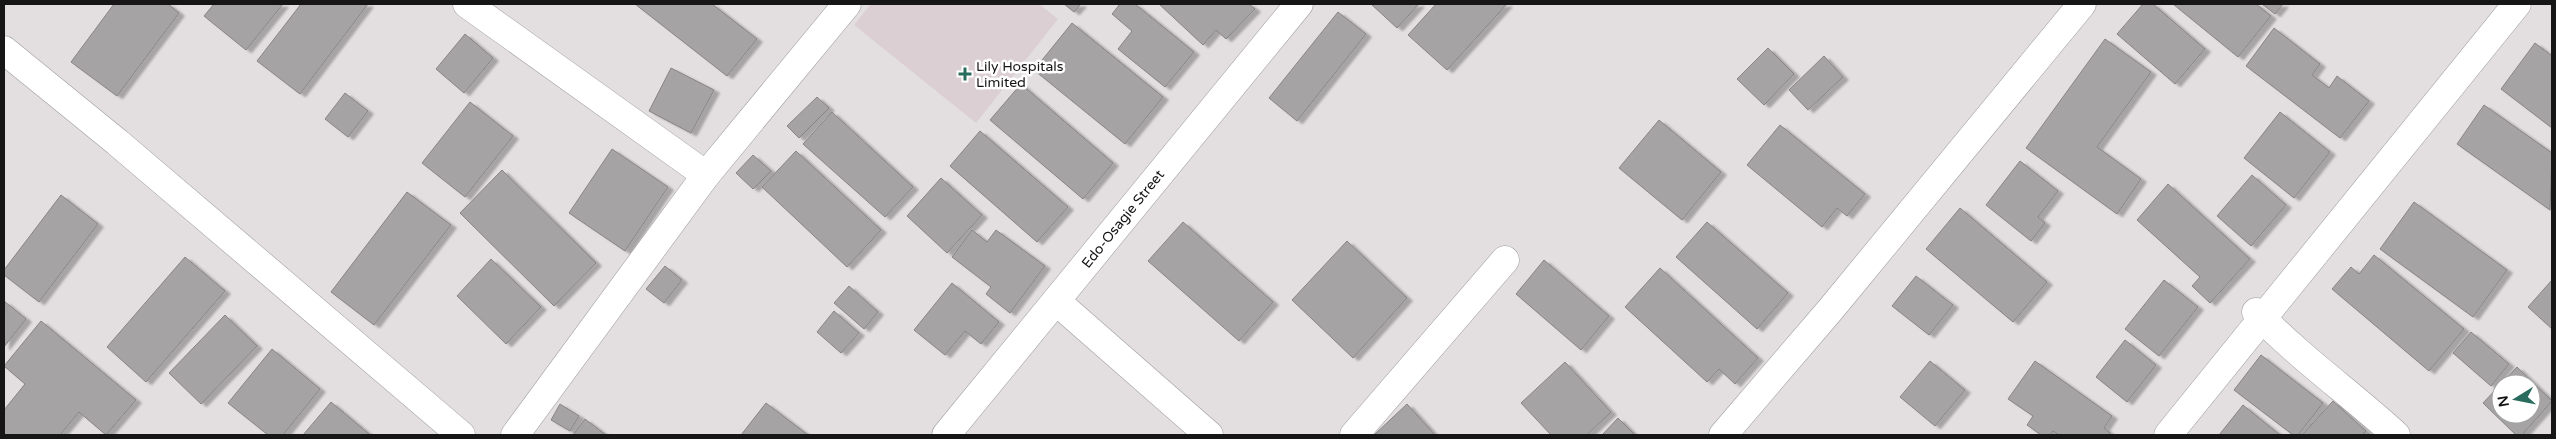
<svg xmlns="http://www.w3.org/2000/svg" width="2556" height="439" viewBox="0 0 2556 439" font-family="'Varela Round',sans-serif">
<defs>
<filter id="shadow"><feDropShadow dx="5.5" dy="3" stdDeviation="1" flood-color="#0004"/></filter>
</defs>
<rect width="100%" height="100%" fill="#e3dfe0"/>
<path fill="#dbcfd3" d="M 871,4 L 1039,4 L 1058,19 L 976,123 L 854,25 Z"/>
<g fill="#a6a3a4" stroke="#878485" fill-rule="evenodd" filter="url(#shadow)">
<path d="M 114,4 L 168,4 L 179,13 L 117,96 L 71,62 Z"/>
<path d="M 214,4 L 283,4 L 246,50 L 204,16 Z"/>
<path d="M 301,4 L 368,4 L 300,94 L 257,61 Z"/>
<path d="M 635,4 L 712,4 L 757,39 L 727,76 Z"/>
<path d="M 1064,4 L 1081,4 L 1074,12 Z"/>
<path d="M 1120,4 L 1135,4 L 1194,52 L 1165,87 L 1118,49 L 1132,31 L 1112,14 Z"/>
<path d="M 1159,4 L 1249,4 L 1255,9 L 1226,39 L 1216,30 L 1203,45 Z"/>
<path d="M 1371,4 L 1419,4 L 1397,28 Z"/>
<path d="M 1436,4 L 1507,4 L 1447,70 L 1408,35 Z"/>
<path d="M 2143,4 L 2153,4 L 2205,49 L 2175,84 L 2117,34 Z"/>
<path d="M 2173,4 L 2256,4 L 2271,16 L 2238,57 Z"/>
<path d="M 2262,4 L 2283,4 L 2275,14 Z"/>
<path d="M 1338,12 L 1366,34 L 1297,121 L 1269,98 Z"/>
<path d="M 1072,23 L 1163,97 L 1125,144 L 1034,70 Z"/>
<path d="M 2274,28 L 2320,64 L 2312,75 L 2329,88 L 2337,76 L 2369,101 L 2340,138 L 2246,66 Z"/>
<path d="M 465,34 L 493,58 L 464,93 L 436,69 Z"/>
<path d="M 2105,39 L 2151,72 L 2097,147 L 2141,179 L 2117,214 L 2026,148 Z"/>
<path d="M 2535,43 L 2552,56 L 2552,128 L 2501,89 Z"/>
<path d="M 1768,48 L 1794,74 L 1764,105 L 1737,79 Z"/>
<path d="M 1824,56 L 1843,77 L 1808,110 L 1789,90 Z"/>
<path d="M 671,68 L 714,90 L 691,133 L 649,111 Z"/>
<path d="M 1021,84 L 1113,163 L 1083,199 L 990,120 Z"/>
<path d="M 345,93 L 368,111 L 348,137 L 325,119 Z"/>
<path d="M 817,97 L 829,108 L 799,138 L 787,126 Z"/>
<path d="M 470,102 L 513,136 L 465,197 L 422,163 Z"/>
<path d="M 2484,105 L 2552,153 L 2550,210 L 2457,144 Z"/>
<path d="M 832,112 L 913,187 L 885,217 L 803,144 Z"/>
<path d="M 2280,112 L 2330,152 L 2294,198 L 2244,158 Z"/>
<path d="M 1659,120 L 1721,172 L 1682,220 L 1619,168 Z"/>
<path d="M 1780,125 L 1865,194 L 1847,216 L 1837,208 L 1822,227 L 1747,165 Z"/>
<path d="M 980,131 L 1068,207 L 1037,242 L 950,166 Z"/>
<path d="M 612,149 L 668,187 L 625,251 L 569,213 Z"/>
<path d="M 796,151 L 881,230 L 847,267 L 762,187 Z"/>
<path d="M 753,155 L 771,171 L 753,189 L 736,173 Z"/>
<path d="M 2020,161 L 2058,191 L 2038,217 L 2045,223 L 2031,241 L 1986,205 Z"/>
<path d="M 502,170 L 596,263 L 554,306 L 460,213 Z"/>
<path d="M 2252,175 L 2286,205 L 2251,246 L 2217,216 Z"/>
<path d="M 941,178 L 982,215 L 947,253 L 907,216 Z"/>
<path d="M 2168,184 L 2250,259 L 2210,303 L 2192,286 L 2200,277 L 2137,220 Z"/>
<path d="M 407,192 L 451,225 L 374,325 L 331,292 Z"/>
<path d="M 61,195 L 98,224 L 39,302 L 4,275 L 4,270 Z"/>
<path d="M 2414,202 L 2507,270 L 2473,317 L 2380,249 Z"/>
<path d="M 1960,208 L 2047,282 L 2013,322 L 1926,249 Z"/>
<path d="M 1183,222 L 1273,302 L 1239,341 L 1148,261 Z"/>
<path d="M 1707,222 L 1788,293 L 1757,329 L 1676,257 Z"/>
<path d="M 972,230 L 987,242 L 996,230 L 1045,266 L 1010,313 L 986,294 L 991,287 L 952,257 Z"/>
<path d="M 1347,241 L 1407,298 L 1353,358 L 1292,300 Z"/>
<path d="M 2374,255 L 2464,329 L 2429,371 L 2332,289 L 2351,267 L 2359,274 Z"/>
<path d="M 185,257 L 225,291 L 146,382 L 107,347 Z"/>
<path d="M 491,259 L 541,307 L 506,344 L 457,296 Z"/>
<path d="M 1544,260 L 1609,316 L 1581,350 L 1516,294 Z"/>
<path d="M 665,266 L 682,280 L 664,303 L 646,289 Z"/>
<path d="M 1660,268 L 1758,358 L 1735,384 L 1719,369 L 1707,382 L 1625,307 Z"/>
<path d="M 1916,276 L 1953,305 L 1929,335 L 1892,306 Z"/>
<path d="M 2164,280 L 2198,307 L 2159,356 L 2125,329 Z"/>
<path d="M 2552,280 L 2552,329 L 2528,307 Z"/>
<path d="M 952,283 L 999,322 L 981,344 L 965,331 L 945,355 L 914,330 Z"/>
<path d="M 849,286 L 878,312 L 864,329 L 834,303 Z"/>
<path d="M 4,301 L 26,319 L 4,347 Z"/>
<path d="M 834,311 L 859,333 L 841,353 L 817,332 Z"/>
<path d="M 225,315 L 257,346 L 201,404 L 169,373 Z"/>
<path d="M 41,321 L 136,400 L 106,435 L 79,412 L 60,435 L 4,435 L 4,410 L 25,384 L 4,366 Z"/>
<path d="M 2471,332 L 2509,364 L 2491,386 L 2453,353 Z"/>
<path d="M 2125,340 L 2156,365 L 2127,402 L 2096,377 Z"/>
<path d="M 272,349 L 320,389 L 283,435 L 268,435 L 228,403 Z"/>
<path d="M 2261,355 L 2323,403 L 2298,435 L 2293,435 L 2234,390 Z"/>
<path d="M 1930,361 L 1965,390 L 1935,426 L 1900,397 Z"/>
<path d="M 2035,361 L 2112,416 L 2104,428 L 2110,433 L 2109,435 L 2059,435 L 2053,431 L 2050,435 L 2041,435 L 2027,425 L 2033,416 L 2008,399 Z"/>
<path d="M 1565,362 L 1611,412 L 1587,435 L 1551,435 L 1521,403 Z"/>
<path d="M 2517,367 L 2552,401 L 2522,435 L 2516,435 L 2483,403 ZM 2501,384 L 2531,384 L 2531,414 L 2501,414 Z"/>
<path d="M 2333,401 L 2366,431 L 2362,435 L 2302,435 Z"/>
<path d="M 331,402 L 369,434 L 368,435 L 303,435 Z"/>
<path d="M 766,403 L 808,435 L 741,435 Z"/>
<path d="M 560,404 L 579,416 L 570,431 L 551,420 Z"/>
<path d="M 1407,404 L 1435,435 L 1374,435 Z"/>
<path d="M 2243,405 L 2280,435 L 2219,435 Z"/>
<path d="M 1618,418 L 1635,435 L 1602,435 Z"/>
<path d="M 585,419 L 606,435 L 573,435 Z"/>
</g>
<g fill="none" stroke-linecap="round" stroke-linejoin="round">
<g stroke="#9f9c9d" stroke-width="29">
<g id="minor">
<path d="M 467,4 L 706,175"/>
<path d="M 4,50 L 117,142 L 461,435"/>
<path d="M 1056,301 L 1209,435"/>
<path d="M 2256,312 C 2299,357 2350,393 2396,435"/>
<path d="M 515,435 L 706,175 L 847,4"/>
<path d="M 946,435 L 1299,4"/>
<path d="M 1354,435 L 1505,260"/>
<path d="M 1723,435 L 1831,309 L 2082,4"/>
<path d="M 2168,435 L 2517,4"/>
</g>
</g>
<use href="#minor" stroke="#fff" stroke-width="28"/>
</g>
<path fill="#296c5d" stroke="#fff" stroke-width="2" d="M962.5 66.5h5v5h5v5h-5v5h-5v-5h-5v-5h5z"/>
<g text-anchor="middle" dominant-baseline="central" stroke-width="5" stroke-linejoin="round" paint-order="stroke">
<g font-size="14" fill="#171616" stroke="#fff" text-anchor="start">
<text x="976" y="66">Lily Hospitals<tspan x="976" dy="16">Limited</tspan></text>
</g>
<g font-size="14" fill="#171616" stroke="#fff">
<text transform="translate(1123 219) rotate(-51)">Edo-Osagie Street</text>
</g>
</g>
<rect width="2556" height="439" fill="none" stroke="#171616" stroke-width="10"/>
<g transform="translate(2516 399) rotate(260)"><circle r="24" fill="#ffffff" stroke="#a2a2a2"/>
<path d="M0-4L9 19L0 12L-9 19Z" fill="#296c5d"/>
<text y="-8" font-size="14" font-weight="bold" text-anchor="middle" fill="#171616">N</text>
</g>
</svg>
